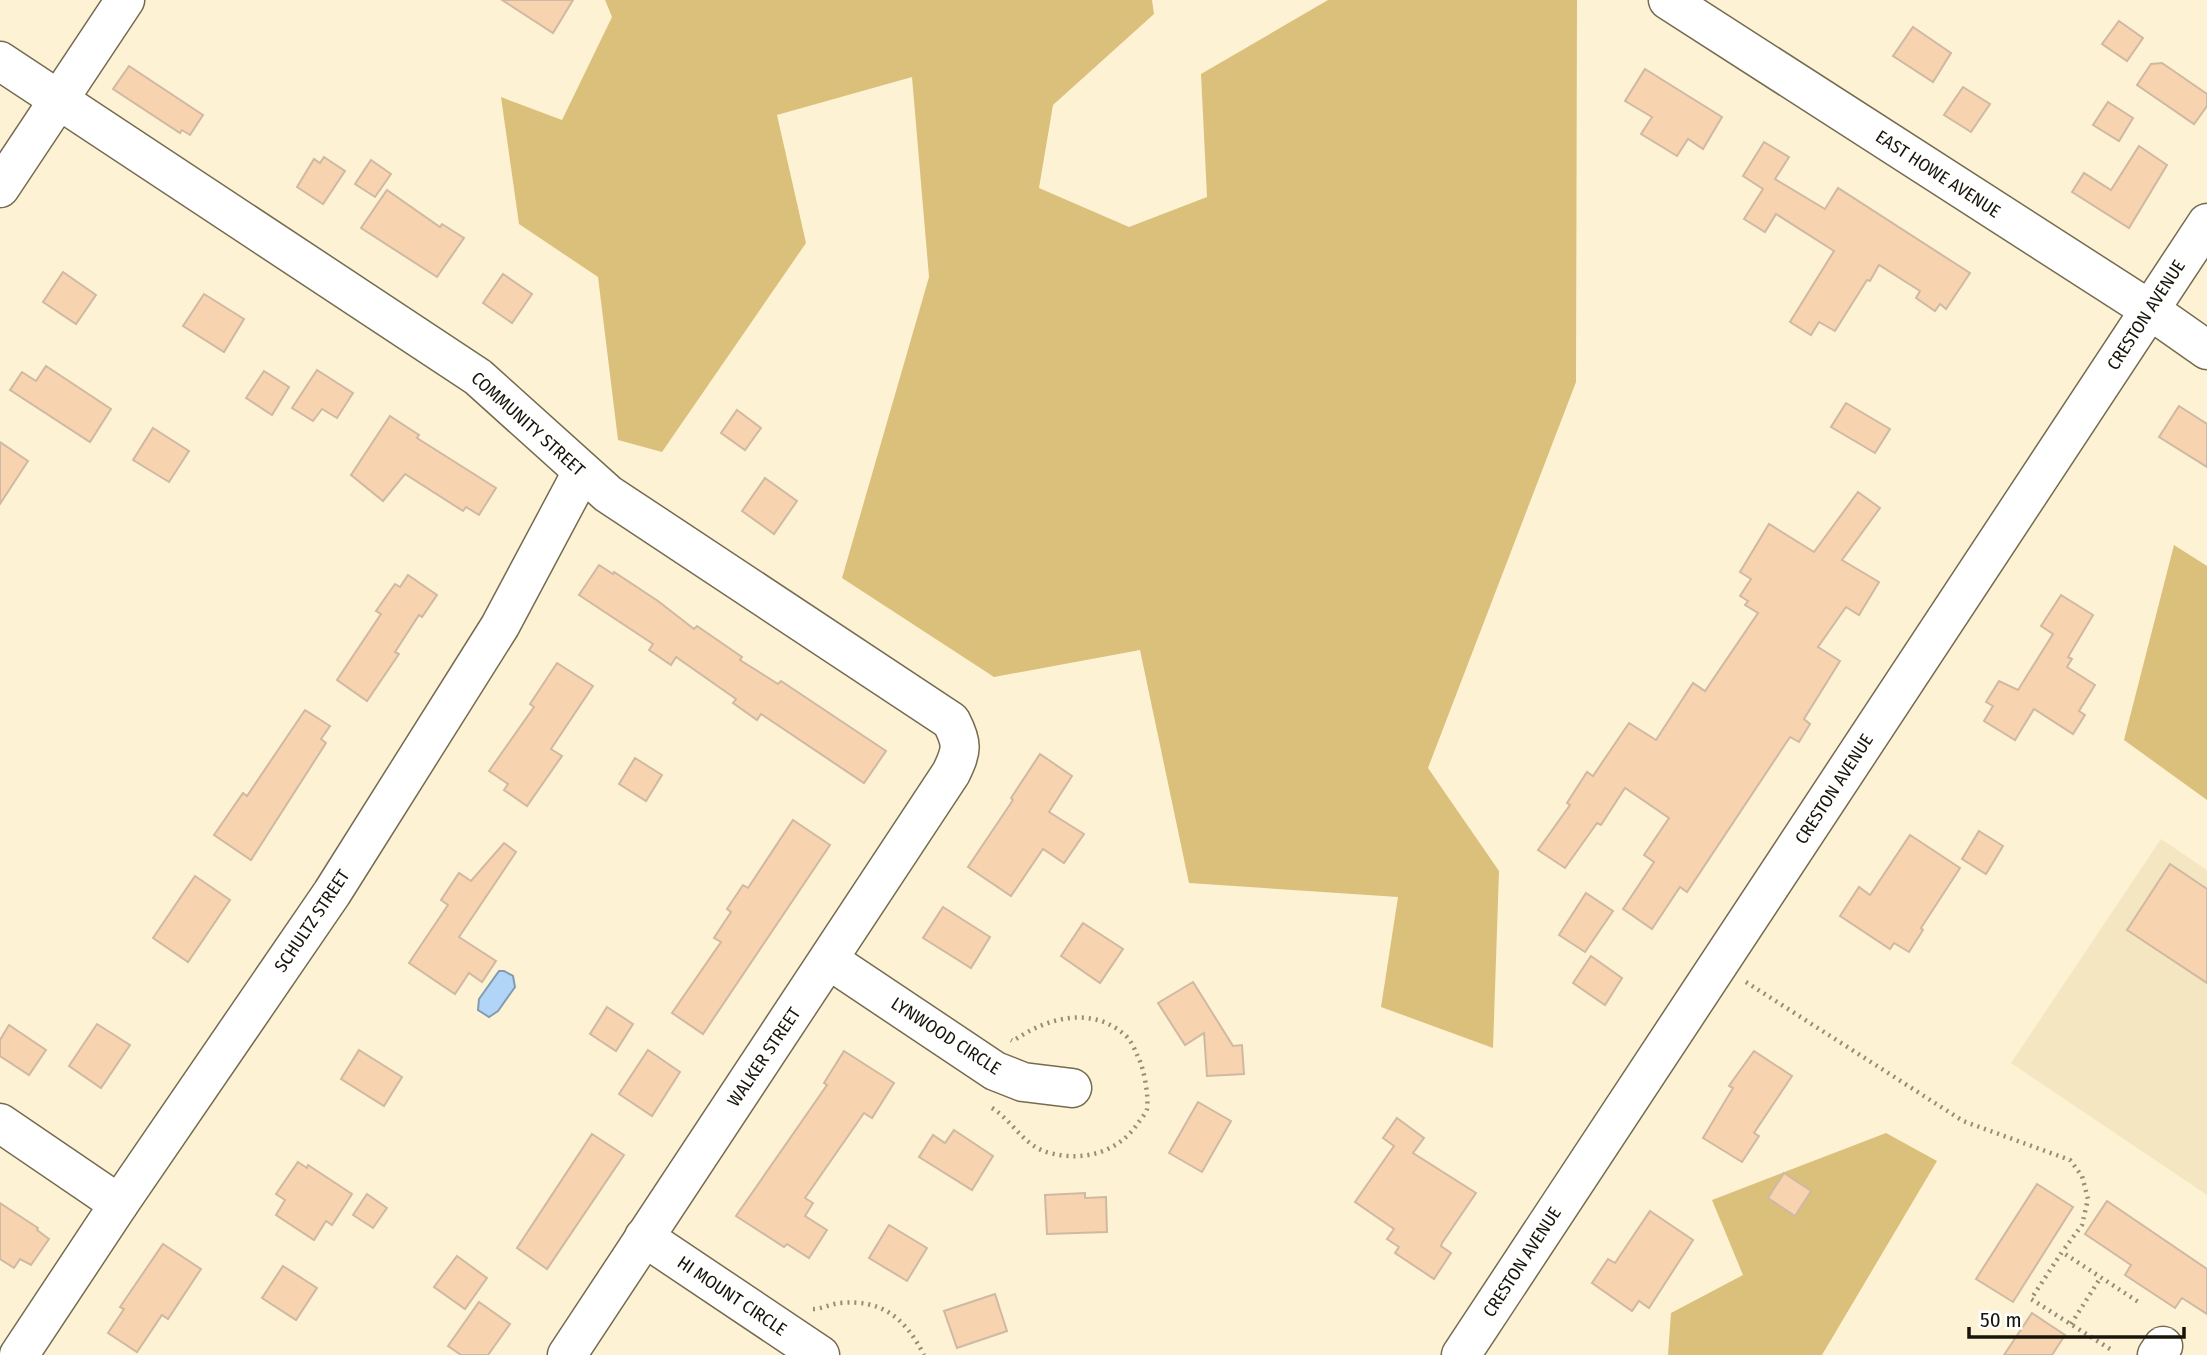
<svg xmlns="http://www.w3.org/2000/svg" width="2207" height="1355" viewBox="0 0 2207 1355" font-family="'Fira Sans Condensed',sans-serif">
<rect width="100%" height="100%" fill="#fef2d4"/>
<path fill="#f4e6c1" d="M 2161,839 L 2207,870 L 2207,1195 L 2011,1063 Z"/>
<g fill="#dac07a">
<path d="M 605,0 L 1152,0 L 1154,14 L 1053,105 L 1039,188 L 1129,227 L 1207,197 L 1201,74 L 1328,0 L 1577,0 L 1576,382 L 1428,768 L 1499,871 L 1493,1048 L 1381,1007 L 1398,897 L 1189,883 L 1140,650 L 994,677 L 842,578 L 929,277 L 912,77 L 777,115 L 806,243 L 662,452 L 618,440 L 598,277 L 519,224 L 501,97 L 562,120 L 612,17 Z"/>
<path d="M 2174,545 L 2207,566 L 2207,800 L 2124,740 Z"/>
<path d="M 1886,1133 L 1937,1161 L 1822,1355 L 1668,1355 L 1671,1313 L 1743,1275 L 1712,1200 Z"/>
</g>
<path fill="#b0d5f7" stroke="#829bb0" stroke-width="2" d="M 499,971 L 504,971 L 513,976 L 515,987 L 498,1011 L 489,1017 L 478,1010 L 479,999 Z"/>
<g fill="#f7d3af" stroke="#d0b9a2" stroke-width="2">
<path d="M 502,0 L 573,0 L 553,33 Z"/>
<path d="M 2119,21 L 2143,38 L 2127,61 L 2102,44 Z"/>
<path d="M 1913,27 L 1951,53 L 1933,82 L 1893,56 Z"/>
<path d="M 2162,63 L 2207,94 L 2207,106 L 2194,124 L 2137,85 L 2151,64 Z"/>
<path d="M 129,66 L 203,115 L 190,135 L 182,130 L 180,133 L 113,89 Z"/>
<path d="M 1645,69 L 1722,117 L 1703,149 L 1688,139 L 1677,156 L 1641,134 L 1652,117 L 1625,101 Z"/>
<path d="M 1963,87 L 1990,104 L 1971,132 L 1944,115 Z"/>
<path d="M 2108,102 L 2133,118 L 2119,141 L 2093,125 Z"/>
<path d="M 1764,142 L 1789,157 L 1775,179 L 1825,209 L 1838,188 L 1970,273 L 1946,309 L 1940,304 L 1935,311 L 1916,298 L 1920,291 L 1879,265 L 1870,281 L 1867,280 L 1835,331 L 1819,322 L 1811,335 L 1790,322 L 1834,251 L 1776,214 L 1765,232 L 1744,219 L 1763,189 L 1743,176 Z"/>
<path d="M 2139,146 L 2167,165 L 2129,228 L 2072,192 L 2084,173 L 2111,190 Z"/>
<path d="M 324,157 L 345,171 L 323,204 L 297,187 L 314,159 L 320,163 Z"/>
<path d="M 371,160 L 391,174 L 375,197 L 355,184 Z"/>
<path d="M 387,190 L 440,227 L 442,224 L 464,238 L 437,277 L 361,228 Z"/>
<path d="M 63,272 L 96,295 L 76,324 L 43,302 Z"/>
<path d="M 503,274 L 532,294 L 512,323 L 483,303 Z"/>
<path d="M 204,294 L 244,319 L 224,352 L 183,326 Z"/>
<path d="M 46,366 L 111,409 L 90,442 L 10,390 L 22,372 L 36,381 Z"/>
<path d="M 317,370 L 353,393 L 337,418 L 322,409 L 313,421 L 292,408 Z"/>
<path d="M 264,371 L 289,387 L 272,415 L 246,398 Z"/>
<path d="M 1846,403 L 1890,429 L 1875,453 L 1831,427 Z"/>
<path d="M 2179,406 L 2207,424 L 2207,467 L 2159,437 Z"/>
<path d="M 737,410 L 761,428 L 745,450 L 721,433 Z"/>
<path d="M 390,416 L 419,435 L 417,438 L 496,488 L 479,515 L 466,507 L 463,511 L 405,474 L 383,501 L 351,475 Z"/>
<path d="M 153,428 L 189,451 L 169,482 L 133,460 Z"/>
<path d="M 0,442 L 28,461 L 0,504 Z"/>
<path d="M 765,478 L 797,501 L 774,534 L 742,511 Z"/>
<path d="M 1858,492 L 1880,508 L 1842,560 L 1879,582 L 1859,615 L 1846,607 L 1818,647 L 1840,661 L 1804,719 L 1810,724 L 1799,742 L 1790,737 L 1687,892 L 1680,887 L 1652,929 L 1623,909 L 1654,862 L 1644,855 L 1669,818 L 1625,788 L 1601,825 L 1597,823 L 1565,868 L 1538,850 L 1570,805 L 1567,803 L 1587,772 L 1593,776 L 1629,723 L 1656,740 L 1693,683 L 1705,691 L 1758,613 L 1745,605 L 1748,601 L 1740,596 L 1751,579 L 1740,572 L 1769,524 L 1814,552 Z"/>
<path d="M 599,565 L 613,574 L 614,572 L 658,601 L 694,629 L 697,626 L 742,657 L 740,660 L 778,684 L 781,681 L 886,751 L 864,783 L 761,714 L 757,720 L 733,703 L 736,699 L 676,657 L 671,665 L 649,650 L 653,644 L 579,595 Z"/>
<path d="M 408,575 L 437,595 L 422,617 L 419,615 L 395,652 L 399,654 L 367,701 L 337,680 L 381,614 L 376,611 L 395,584 L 400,587 Z"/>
<path d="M 2061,595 L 2093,615 L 2068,657 L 2072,659 L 2067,667 L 2095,685 L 2079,711 L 2085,715 L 2073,734 L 2034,709 L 2015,740 L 1984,721 L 1993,706 L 1986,702 L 1999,681 L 2018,690 L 2053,634 L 2041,626 Z"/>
<path d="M 557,663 L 593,686 L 551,749 L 562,756 L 527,806 L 504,790 L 508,784 L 489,771 L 534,707 L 530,704 Z"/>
<path d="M 305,710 L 330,726 L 321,739 L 326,743 L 251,860 L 214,835 L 243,793 L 247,796 Z"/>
<path d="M 1040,754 L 1072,776 L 1049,812 L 1084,834 L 1064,863 L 1043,849 L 1011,896 L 968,867 L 1013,800 L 1011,798 Z"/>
<path d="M 635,758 L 662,775 L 646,801 L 619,784 Z"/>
<path d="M 793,820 L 830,845 L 703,1034 L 672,1013 L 721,942 L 714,938 L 731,912 L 727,909 L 743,885 L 748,888 Z"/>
<path d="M 1979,831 L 2003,846 L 1986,874 L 1962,859 Z"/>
<path d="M 1910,835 L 1960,868 L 1921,928 L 1923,930 L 1909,952 L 1894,943 L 1890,949 L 1840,916 L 1859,887 L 1870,895 Z"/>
<path d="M 504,843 L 516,852 L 459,937 L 496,961 L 482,982 L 469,973 L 455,994 L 409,963 L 448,905 L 441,900 L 459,873 L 471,881 Z"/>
<path d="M 2170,864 L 2207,889 L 2207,983 L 2127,930 Z"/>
<path d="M 195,876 L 230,900 L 188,962 L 153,938 Z"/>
<path d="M 1586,893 L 1613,911 L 1585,952 L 1559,935 Z"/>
<path d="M 943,907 L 990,937 L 971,968 L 923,938 Z"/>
<path d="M 1083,923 L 1123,949 L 1100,983 L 1061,956 Z"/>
<path d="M 1591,956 L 1622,978 L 1605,1005 L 1573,983 Z"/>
<path d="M 1193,982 L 1233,1046 L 1242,1045 L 1244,1074 L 1207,1076 L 1204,1033 L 1185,1045 L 1158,1003 Z"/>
<path d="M 607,1007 L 633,1024 L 616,1051 L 590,1034 Z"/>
<path d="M 97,1024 L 130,1045 L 101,1088 L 69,1066 Z"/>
<path d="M 9,1025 L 46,1050 L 29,1075 L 0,1056 L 0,1040 Z"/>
<path d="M 359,1050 L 402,1077 L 384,1106 L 341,1079 Z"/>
<path d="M 648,1050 L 680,1072 L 652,1116 L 619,1094 Z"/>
<path d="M 844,1051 L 894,1083 L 872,1118 L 864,1113 L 805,1198 L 813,1203 L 805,1216 L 827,1230 L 809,1258 L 787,1244 L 784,1247 L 736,1216 L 827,1085 L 824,1083 Z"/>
<path d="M 1754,1051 L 1792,1076 L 1754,1133 L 1759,1136 L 1742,1162 L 1703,1138 L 1733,1088 L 1729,1086 Z"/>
<path d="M 1198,1102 L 1231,1121 L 1202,1172 L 1169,1153 Z"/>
<path d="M 1397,1118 L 1424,1138 L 1413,1153 L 1476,1193 L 1442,1243 L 1441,1246 L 1451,1253 L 1434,1279 L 1395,1253 L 1399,1247 L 1387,1239 L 1394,1229 L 1355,1202 L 1394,1146 L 1383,1138 Z"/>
<path d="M 954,1130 L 993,1156 L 972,1190 L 919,1157 L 933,1135 L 945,1143 Z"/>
<path d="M 592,1134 L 624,1155 L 547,1269 L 517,1248 Z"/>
<path d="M 298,1162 L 307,1168 L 308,1165 L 352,1194 L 332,1225 L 326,1221 L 314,1240 L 276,1215 L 285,1200 L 276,1194 Z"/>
<path d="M 1784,1173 L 1811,1191 L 1795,1216 L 1768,1198 Z"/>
<path d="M 2037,1184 L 2073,1207 L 2013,1302 L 1976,1279 Z"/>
<path d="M 1085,1193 L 1085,1198 L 1106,1197 L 1107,1232 L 1047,1234 L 1045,1195 Z"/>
<path d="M 367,1194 L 387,1208 L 373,1228 L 353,1215 Z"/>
<path d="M 2107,1201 L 2207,1269 L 2207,1314 L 2182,1298 L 2175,1308 L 2125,1275 L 2131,1265 L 2085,1234 Z"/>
<path d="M 0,1203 L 38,1228 L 37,1230 L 49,1239 L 31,1265 L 20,1259 L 14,1268 L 0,1259 Z"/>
<path d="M 1650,1211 L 1693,1240 L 1649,1308 L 1639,1301 L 1632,1311 L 1592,1283 L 1608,1259 L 1615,1263 Z"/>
<path d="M 889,1225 L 927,1248 L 907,1281 L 869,1258 Z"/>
<path d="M 163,1244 L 201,1269 L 168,1319 L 162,1315 L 137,1352 L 108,1333 L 124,1309 L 120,1307 Z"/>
<path d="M 457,1256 L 487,1278 L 465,1309 L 434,1287 Z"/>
<path d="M 283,1266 L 317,1288 L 296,1320 L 262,1298 Z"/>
<path d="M 995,1294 L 1007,1331 L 957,1348 L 944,1311 Z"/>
<path d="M 479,1302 L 510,1324 L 488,1355 L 461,1355 L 448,1346 Z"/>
<path d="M 2032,1313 L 2065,1335 L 2052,1355 L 2004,1355 Z"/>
</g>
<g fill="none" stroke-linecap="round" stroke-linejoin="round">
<g stroke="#756b50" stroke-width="41">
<g id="minor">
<path d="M 1668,0 L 2150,310 L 2207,350"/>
<path d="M 0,61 L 478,377 L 608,494 L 951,721 C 963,744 962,750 951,773 L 567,1355"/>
<path d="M 0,188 L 125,0"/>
<path d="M 829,960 L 995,1071 L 1023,1082 L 1072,1088"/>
<path d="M 0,1123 L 119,1204"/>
<path d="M 644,1237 L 820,1355"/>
<path d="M 19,1355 L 119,1204 L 332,893 L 500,626 L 582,472"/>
<path d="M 1461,1355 L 2207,223"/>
<path d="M 2157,1355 L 2163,1346"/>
</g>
</g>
<g stroke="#968d78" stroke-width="4.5" stroke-dasharray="2 5" stroke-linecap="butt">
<path d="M 1746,982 L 1963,1121 L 2070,1160 L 2082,1176 L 2088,1199 L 2082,1225 L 2062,1252"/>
<path d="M 992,1108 C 1013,1121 1024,1147 1050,1153 C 1084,1162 1119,1152 1138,1123 C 1141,1119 1146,1113 1147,1109 C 1149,1096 1144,1068 1138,1057 C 1135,1050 1131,1040 1125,1035 C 1091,1005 1046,1018 1013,1041 L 1011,1040"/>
<path d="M 813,1309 C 821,1309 831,1304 840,1303 C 882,1299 905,1318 924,1355"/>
<path d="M 2071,1324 L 2101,1277"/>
<path d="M 2110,1349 L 2031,1299 L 2062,1252 L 2140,1303"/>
</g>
<use href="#minor" stroke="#fff" stroke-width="38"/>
</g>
<g text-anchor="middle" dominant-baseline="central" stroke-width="5" stroke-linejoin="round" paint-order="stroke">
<g font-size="18" fill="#18140a" stroke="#fff">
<text transform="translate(1938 174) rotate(33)">EAST HOWE AVENUE</text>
<text transform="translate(2146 315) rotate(-57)">CRESTON AVENUE</text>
<text transform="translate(528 424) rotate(42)">COMMUNITY STREET</text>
<text transform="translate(1834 789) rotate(-57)">CRESTON AVENUE</text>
<text transform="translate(312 921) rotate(-56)">SCHULTZ STREET</text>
<text transform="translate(946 1036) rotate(33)">LYNWOOD CIRCLE</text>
<text transform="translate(764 1057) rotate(-56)">WALKER STREET</text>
<text transform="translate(1522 1262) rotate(-57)">CRESTON AVENUE</text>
<text transform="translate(732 1296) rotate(34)">HI MOUNT CIRCLE</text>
</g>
</g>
<path d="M1969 1327v10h215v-10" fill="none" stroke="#18140a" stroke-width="3.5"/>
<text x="1980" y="1327" font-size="21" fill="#18140a" stroke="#ffffff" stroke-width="5" paint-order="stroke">50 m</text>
</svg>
